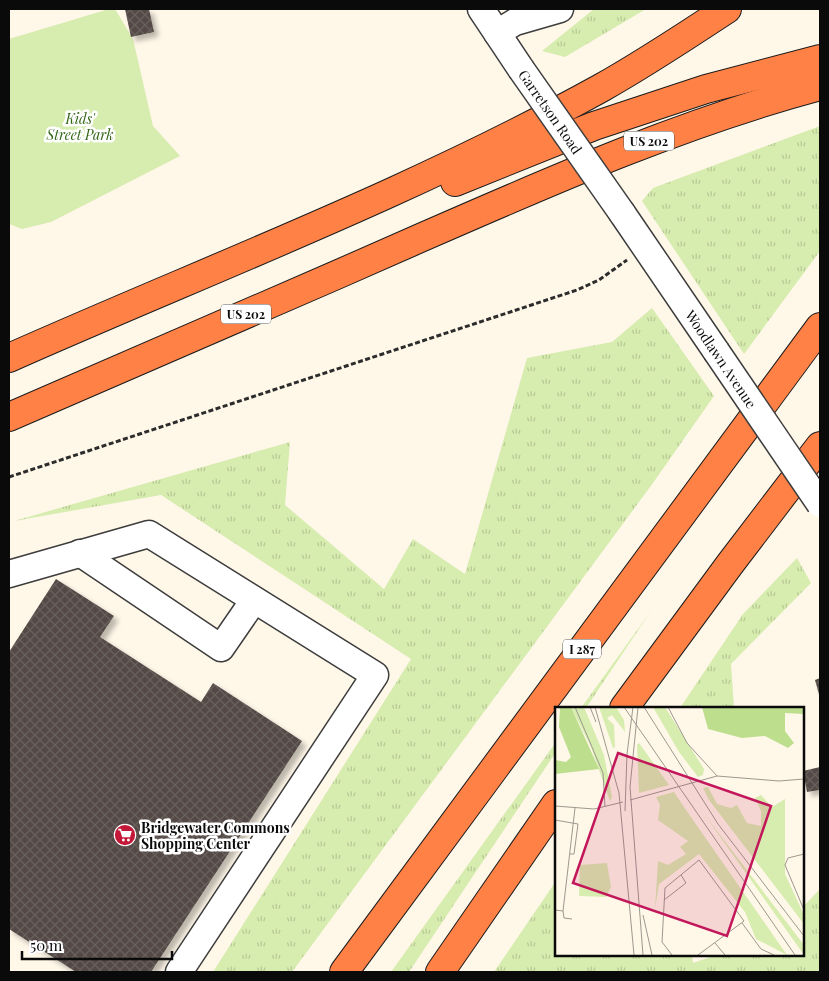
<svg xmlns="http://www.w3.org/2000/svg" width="829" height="981" viewBox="0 0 829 981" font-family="'Playfair Display',serif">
<defs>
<pattern id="grass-tufts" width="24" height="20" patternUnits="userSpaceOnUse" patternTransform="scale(1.25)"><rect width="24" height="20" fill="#d7ecaf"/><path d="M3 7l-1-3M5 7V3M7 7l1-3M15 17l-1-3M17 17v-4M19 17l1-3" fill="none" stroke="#b7c995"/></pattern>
<pattern id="building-cross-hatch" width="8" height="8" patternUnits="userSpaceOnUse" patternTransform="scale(1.25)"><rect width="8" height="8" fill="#544a46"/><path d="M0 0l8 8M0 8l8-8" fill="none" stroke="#68605c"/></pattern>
<filter id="shadow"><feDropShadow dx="4.5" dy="4.5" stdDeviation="2.5" flood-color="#0004"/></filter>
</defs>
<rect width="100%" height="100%" fill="#fff7e8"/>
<g fill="url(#grass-tufts)">
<path d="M 594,9 L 646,9 L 565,57 L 542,51 Z"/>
<path d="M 820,126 L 820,251 L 744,354 L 642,201 L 653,188 Z"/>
<path d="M 652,308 L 714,396 L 653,483 L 292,972 L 213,972 L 411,659 L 161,495 L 14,521 L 290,442 L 285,505 L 384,589 L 413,539 L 465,574 L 527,358 L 612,342 Z"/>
<path d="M 797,558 L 811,583 L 731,664 L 734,708 L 680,708 L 743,614 Z"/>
<path d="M 651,611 L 586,708 L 581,708 Z"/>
<path d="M 556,742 L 556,752 L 409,972 L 391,972 Z"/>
<path d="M 556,881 L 556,955 L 692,955 L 693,963 L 716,955 L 803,955 L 803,907 L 820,889 L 820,972 L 494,972 Z"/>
</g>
<path fill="#d7ecaf" d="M 109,9 L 115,9 L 133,39 L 153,126 L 180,156 L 51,222 L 22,229 L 9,224 L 9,39 Z"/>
<g fill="url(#building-cross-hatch)" filter="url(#shadow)">
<path d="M 125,9 L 149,9 L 154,32 L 131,37 Z"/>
<path d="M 56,579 L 114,616 L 100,637 L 201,702 L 213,683 L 302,741 L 151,972 L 76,972 L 9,929 L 9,652 Z"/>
<path d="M 820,678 L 820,698 L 815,680 Z"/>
<path d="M 820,767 L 820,793 L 819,790 L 807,792 L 803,771 Z"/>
</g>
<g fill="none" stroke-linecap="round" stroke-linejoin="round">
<g stroke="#3d3d3d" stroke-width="29">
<g id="minor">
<path d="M 481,9 L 521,69"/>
<path d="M 497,33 L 515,22 L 560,9"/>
<path d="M 622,213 L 716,351"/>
<path d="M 80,553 L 221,648 L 254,600"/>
<path d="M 9,574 L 149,534 L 375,675 L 179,972"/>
</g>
</g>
<g stroke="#1b1b1b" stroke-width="30">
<g id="highway">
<path d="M 455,182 L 594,126 L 706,89 L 820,59"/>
<path d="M 9,358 C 207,270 411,193 601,88 C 644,64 686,36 727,9"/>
<path d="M 9,417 C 142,359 276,302 409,243 C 544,184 678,124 820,86"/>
<path d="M 624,708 L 730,564 L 820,446"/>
<path d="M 344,972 L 820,327"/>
<path d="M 440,972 L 556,804"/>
</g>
</g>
<path stroke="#2c2c2c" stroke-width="3" stroke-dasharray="5 2.5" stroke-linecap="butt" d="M 9,477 L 577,290 L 599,280 L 627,260"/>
<use href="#minor" stroke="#fff" stroke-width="26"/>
<use href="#highway" stroke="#ff8146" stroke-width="28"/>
<g stroke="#3d3d3d" stroke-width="29" stroke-linecap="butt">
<g id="minor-bridge">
<path id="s1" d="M 521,69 L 622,213"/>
<path d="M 716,351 L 820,504"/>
</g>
</g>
<use href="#minor-bridge" stroke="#fff" stroke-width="26"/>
</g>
<defs>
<g id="supermarket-disc" transform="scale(1.125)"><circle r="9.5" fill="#c41838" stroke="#fff"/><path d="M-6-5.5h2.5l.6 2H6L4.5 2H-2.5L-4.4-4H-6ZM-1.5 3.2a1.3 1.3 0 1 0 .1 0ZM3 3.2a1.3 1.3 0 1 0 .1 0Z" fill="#fff"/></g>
</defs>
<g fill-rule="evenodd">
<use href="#supermarket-disc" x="125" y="835"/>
</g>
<g text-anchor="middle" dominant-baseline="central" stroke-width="5" stroke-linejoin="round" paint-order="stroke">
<g fill="#fff" stroke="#545454" stroke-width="1">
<rect x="624" y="131.5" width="50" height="19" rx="4"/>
<rect x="221" y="304.5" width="50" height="19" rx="4"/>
<rect x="563" y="639.5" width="38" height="19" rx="4"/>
</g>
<g font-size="12" font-weight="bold" fill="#0a0a0a">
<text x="649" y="141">US 202</text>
<text x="246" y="314">US 202</text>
<text x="582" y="649">I 287</text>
</g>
<g font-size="14" fill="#0a0a0a" stroke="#fff">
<text stroke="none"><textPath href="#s1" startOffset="52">Garretson Road</textPath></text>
<text transform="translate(721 359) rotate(56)">Woodlawn Avenue</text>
</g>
<g font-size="14" font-style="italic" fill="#326617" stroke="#fff">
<text x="80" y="118">Kids'<tspan x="80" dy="16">Street Park</tspan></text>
</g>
<g font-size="14" font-weight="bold" fill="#0a0a0a" stroke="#fff" text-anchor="start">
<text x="141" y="827">Bridgewater Commons<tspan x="141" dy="16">Shopping Center</tspan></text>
</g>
</g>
<g transform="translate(555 707)">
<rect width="249" height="249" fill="#fff7e8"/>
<path d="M 16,0 L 29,0 L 49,48 L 57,90 L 55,94 L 36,40 ZM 44,0 L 61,0 L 69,13 L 70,25 L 57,8 L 52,11 L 59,18 L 60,40 L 58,41 ZM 98,0 L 110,0 L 149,62 L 148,68 L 143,70 L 124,45 ZM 84,36 L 114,78 L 84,86 L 82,38 ZM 153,80 L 162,97 L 176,101 L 182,98 L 192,116 L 206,119 L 206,104 L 200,91 L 206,88 L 217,100 L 230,92 L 230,167 L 249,208 L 249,217 L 154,93 L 148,81 ZM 119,85 L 129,100 L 232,248 L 201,232 L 190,205 L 144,147 L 104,177 L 100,202 L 103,154 L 113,158 L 131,147 L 125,140 L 133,134 L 103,113 L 105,98 L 101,90 ZM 149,107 L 249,238 L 249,248 Z" fill="#d7ecaf"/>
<path d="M 5,0 L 16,0 L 44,62 L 0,67 L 0,53 L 11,55 L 16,50 L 4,20 ZM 147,0 L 249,0 L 249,7 L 230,6 L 230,24 L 239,36 L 233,41 L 210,29 L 187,31 L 153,22 Z" fill="#bcde8d"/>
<path d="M 52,156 L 56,180 L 51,190 L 24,189 L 25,158 Z" fill="#d7ecaf"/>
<path fill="none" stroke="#9d988f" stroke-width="1" d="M 20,0 L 48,66 L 50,100M 35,0 L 41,15M 40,0 L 64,86 L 79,248M 69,0 L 240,248M 83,0 L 75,80 L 88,248M 89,0 L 163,117 L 249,229M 113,0 L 132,36 L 162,69M 75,93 L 162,69 L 224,74 L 249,72M 0,99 L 39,102 L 68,95M 70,104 L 72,47 L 78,0M 0,113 L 23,117 L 19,147 L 15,147M 249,147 L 233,151 L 230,158 L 249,203M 109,193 L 131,176 L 126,168M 0,203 L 8,204 L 20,101M 8,204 L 9,211 L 17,212M 88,208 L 97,248M 187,216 L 206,242 L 219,248M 160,236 L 170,248M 117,248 L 107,235 L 110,181 L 144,153 L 189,214 L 143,248"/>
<path fill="#c2185b" fill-opacity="0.15" stroke="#c2185b" stroke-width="2.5" d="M 63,46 L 216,99 L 172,229 L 18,176 Z"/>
<rect width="249" height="249" fill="none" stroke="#0a0a0a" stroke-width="2.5"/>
</g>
<rect width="829" height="981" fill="none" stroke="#0a0a0a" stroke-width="20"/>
<path d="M22 951v8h150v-8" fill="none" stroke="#0a0a0a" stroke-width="2.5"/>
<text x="30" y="951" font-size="15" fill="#0a0a0a" stroke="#ffffff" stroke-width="4" paint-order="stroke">50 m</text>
</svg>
